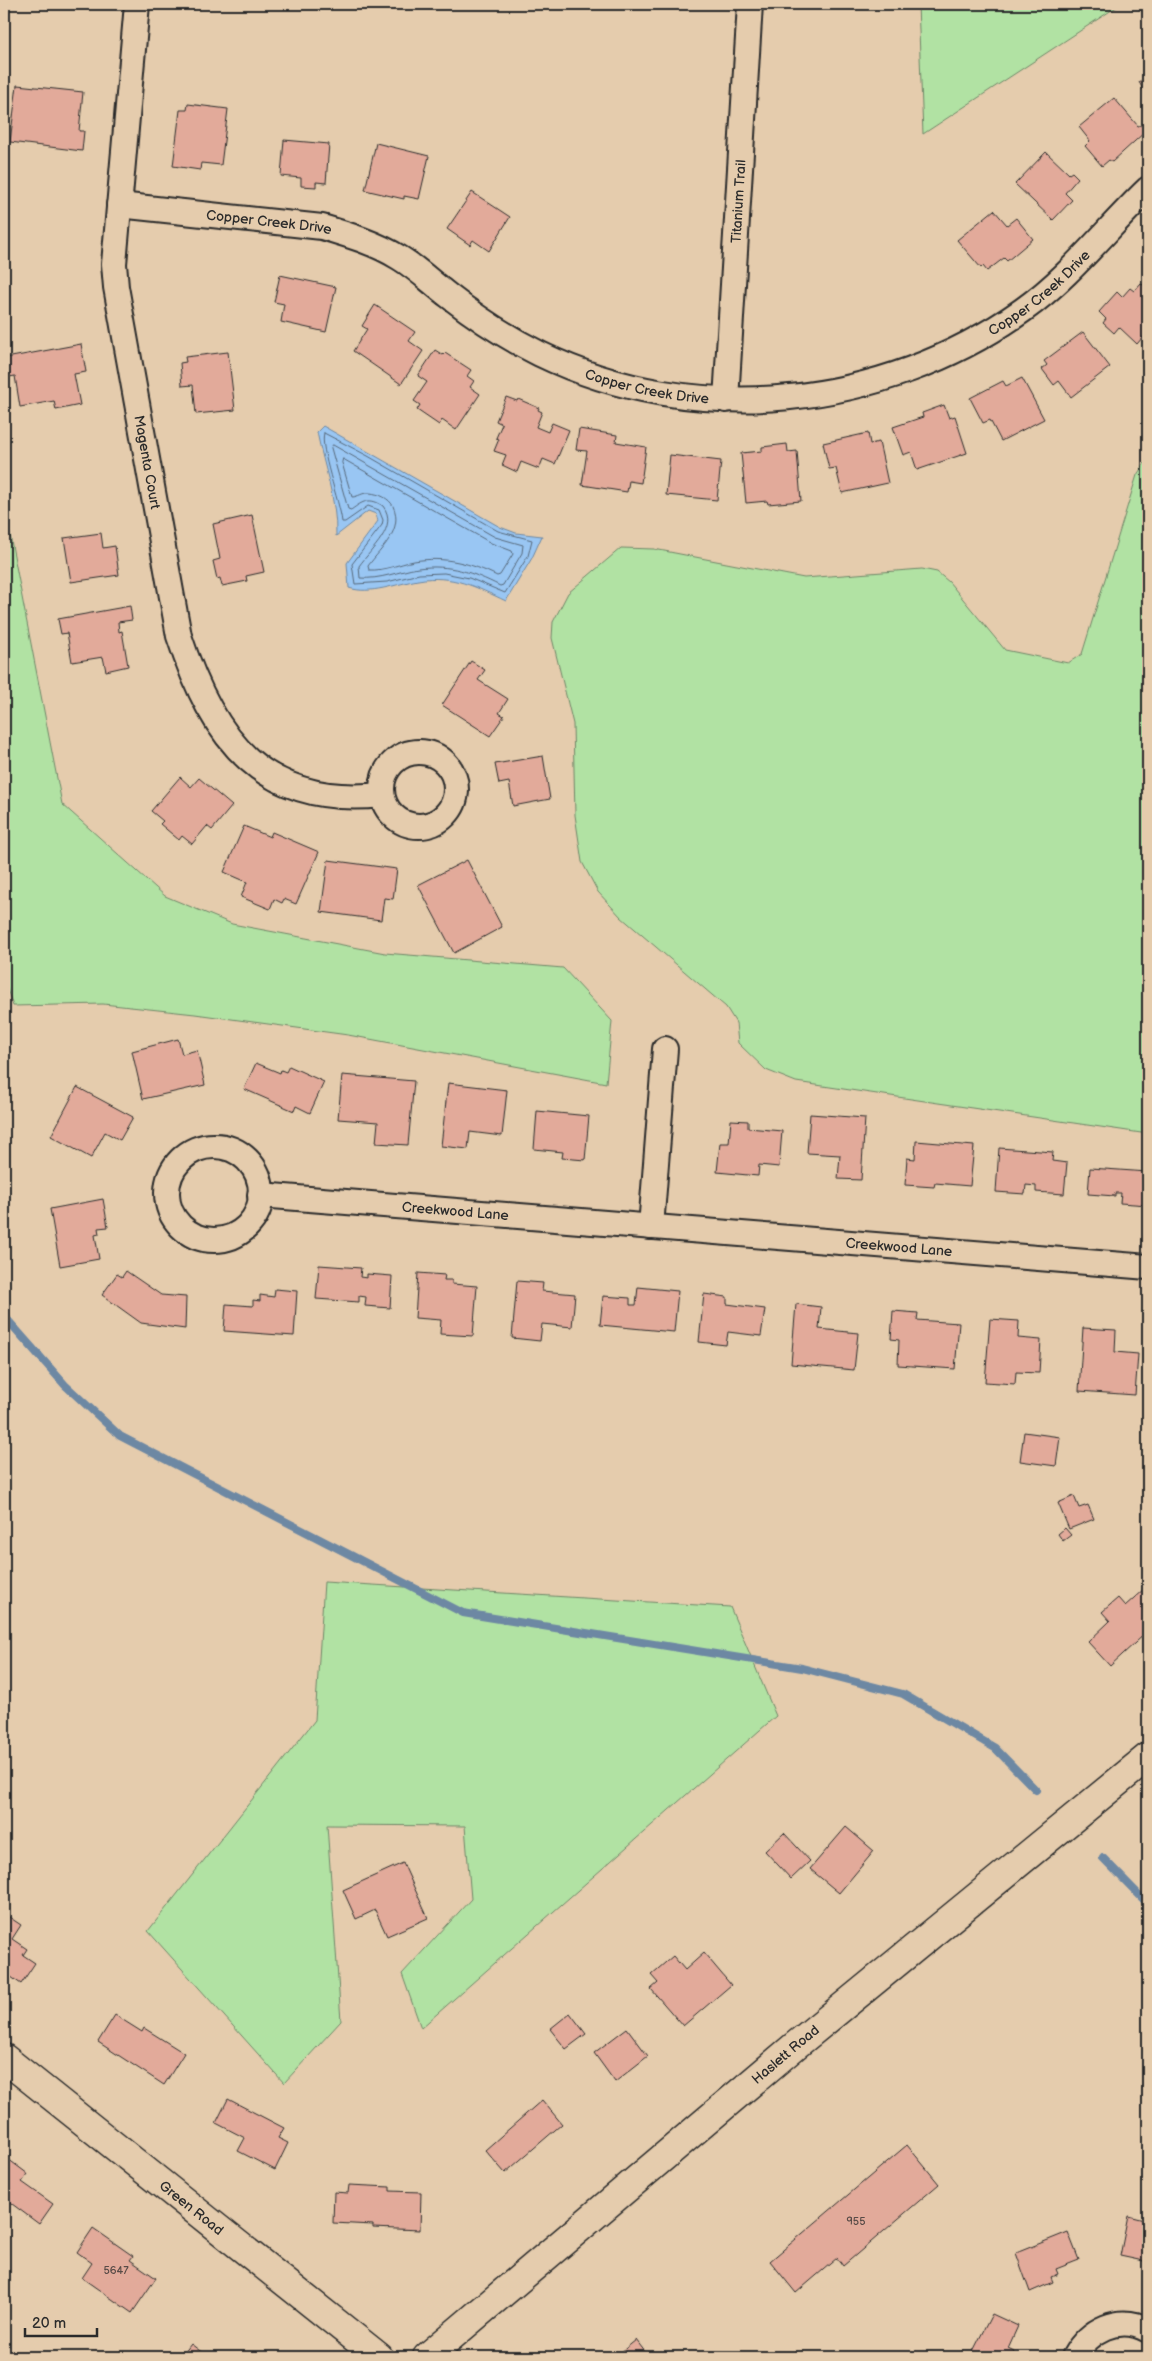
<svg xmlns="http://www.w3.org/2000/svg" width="1152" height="2361" viewBox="0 0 1152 2361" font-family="'Balsamiq Sans',sans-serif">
<rect width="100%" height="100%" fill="#e5ccad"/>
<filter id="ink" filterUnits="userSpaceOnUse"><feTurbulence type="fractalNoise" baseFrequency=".02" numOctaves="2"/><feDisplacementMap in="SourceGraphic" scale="10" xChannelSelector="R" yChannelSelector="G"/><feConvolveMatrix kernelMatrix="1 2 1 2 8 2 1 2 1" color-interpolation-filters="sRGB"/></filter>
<g filter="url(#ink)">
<g fill="#b1e2a3" stroke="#6e8667">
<path d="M 918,4 L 1121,4 L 923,134 Z"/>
<path d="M 1148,458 L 1148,1134 L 796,1082 L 766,1070 L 738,1043 L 736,1023 L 726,1007 L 621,917 L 598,892 L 582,862 L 575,815 L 573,724 L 552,638 L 553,622 L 568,593 L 621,548 L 654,549 L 804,578 L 922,569 L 937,572 L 949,582 L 1005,650 L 1068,663 L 1082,654 L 1137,475 Z"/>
<path d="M 4,504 L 62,804 L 165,896 L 232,924 L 385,953 L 563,968 L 612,1021 L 606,1083 L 348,1035 L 195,1014 L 103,1004 L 13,1006 L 4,981 Z"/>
<path d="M 324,1582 L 730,1607 L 776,1716 L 421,2028 L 402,1974 L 471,1899 L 465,1826 L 327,1825 L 341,2021 L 284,2083 L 148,1931 L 315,1720 Z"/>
</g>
<path fill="#99c6f3" stroke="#6d88a3" d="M 323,426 L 500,527 L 516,533 L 542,536 L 532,558 L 506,601 C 476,587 452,574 418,580 C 396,584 370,595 349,588 L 347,563 L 378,521 L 376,514 L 368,511 L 336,536 C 337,500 324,468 317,432 Z"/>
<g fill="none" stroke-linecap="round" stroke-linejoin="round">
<g stroke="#57697b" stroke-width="1">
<path d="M 324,433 L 368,456 L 498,531 L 532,540 L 528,556 L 505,593 L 469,578 L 444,573 L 419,574 L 387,582 L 355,584 L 352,564 L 382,525 L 383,520 L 379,510 L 368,506 L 345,522 L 342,522 C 340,502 319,448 324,433 Z"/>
<path d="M 333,445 L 495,537 L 523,545 L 522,553 L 503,585 L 500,586 C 472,572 450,564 418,568 C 399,571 380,580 360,578 L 359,566 C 371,549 399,527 383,506 C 370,497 363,501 351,510 L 348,509 L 331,448 Z"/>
<path d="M 343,459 L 491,543 L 512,551 L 513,554 L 500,575 L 497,576 C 471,563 444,556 414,561 C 399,564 384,571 369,570 L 368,566 C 381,548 404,530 393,506 C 389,498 379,494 370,493 C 363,492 358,497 352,497 L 342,463 Z"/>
</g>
<g stroke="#6d88a3" stroke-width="8">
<path d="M 4,1310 L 5,1317 L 65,1385 L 120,1436 L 463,1613 L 802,1668 L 903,1694 L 995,1748 L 1036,1790"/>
<path d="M 1103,1858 L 1148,1904"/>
</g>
</g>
<g fill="#e2aa9a" stroke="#2b2b2b">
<path d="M 1148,77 L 1148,98 L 1139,82 Z"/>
<path d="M 17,85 L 83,92 L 79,131 L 84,131 L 82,151 L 10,142 Z"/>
<path d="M 1114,98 L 1138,126 L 1141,125 L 1146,131 L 1112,162 L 1109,160 L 1102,166 L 1085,146 L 1090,141 L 1079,127 Z"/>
<path d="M 188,104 L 228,109 L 221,165 L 201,163 L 200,170 L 173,166 L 180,110 L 187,110 Z"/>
<path d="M 284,140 L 329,144 L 326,183 L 316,182 L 316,187 L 301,186 L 301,178 L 281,176 Z"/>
<path d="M 376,143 L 429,156 L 419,199 L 404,196 L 404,199 L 365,190 Z"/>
<path d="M 1046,152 L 1069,174 L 1072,172 L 1078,178 L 1065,193 L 1072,200 L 1053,220 L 1015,184 Z"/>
<path d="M 472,192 L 510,217 L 489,251 L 473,240 L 470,245 L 447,229 Z"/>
<path d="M 994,210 L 1007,225 L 1016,218 L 1033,239 L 1007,261 L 1004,258 L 987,271 L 983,266 L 981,268 L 957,240 Z"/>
<path d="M 280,275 L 336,287 L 326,332 L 281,322 L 284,304 L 274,302 Z"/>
<path d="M 1141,283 L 1148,290 L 1148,331 L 1137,344 L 1119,327 L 1114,333 L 1103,323 L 1106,319 L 1099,312 L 1117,292 L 1122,297 L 1130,288 L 1134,291 Z"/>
<path d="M 375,305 L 415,332 L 409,341 L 423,351 L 401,384 L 353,351 L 367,329 L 362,326 Z"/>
<path d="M 1083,332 L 1110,367 L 1071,397 L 1059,381 L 1054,385 L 1042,369 L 1047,365 L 1044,361 Z"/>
<path d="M 81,344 L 86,372 L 74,374 L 80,405 L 56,410 L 54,401 L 20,407 L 15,376 L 9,377 L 6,358 Z"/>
<path d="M 435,350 L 443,355 L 445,353 L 471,370 L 467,376 L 474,381 L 470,387 L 480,394 L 456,430 L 442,420 L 439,425 L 417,410 L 420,405 L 414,401 L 427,382 L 418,376 Z"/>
<path d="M 228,352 L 235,410 L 196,414 L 193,385 L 182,386 L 180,363 L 186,362 L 185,357 Z"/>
<path d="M 1022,378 L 1044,419 L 1001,441 L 990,420 L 983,423 L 970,398 L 1003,381 L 1006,386 Z"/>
<path d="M 506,397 L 517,401 L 518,399 L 539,408 L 538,410 L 542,412 L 536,427 L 548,432 L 552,423 L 569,430 L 555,464 L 543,459 L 539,469 L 521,462 L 517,472 L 502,465 L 506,455 L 494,451 L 499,439 L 496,438 L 502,424 L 496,421 Z"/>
<path d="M 944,405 L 949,418 L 955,416 L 967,453 L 917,470 L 911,452 L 903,455 L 893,427 L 923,417 L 922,413 Z"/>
<path d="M 579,429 L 617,435 L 616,442 L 646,447 L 641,483 L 629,481 L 627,492 L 582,485 L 587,451 L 576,450 Z"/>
<path d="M 868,433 L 870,444 L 879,442 L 888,483 L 842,493 L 836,468 L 829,469 L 823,443 Z"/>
<path d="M 787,444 L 788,452 L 797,451 L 801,501 L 768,504 L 767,501 L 746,503 L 741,453 L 762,451 L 762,447 Z"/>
<path d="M 670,455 L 721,461 L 717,500 L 666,495 Z"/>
<path d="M 252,515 L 264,572 L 246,576 L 247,581 L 222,586 L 220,578 L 217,579 L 213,561 L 220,559 L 213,524 Z"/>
<path d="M 101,533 L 103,548 L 115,546 L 119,575 L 71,582 L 64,538 Z"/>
<path d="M 130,606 L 132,620 L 118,622 L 119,632 L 122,631 L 128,666 L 106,671 L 103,657 L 72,662 L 67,633 L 61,634 L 58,619 Z"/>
<path d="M 471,661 L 485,670 L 478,680 L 508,699 L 499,713 L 504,716 L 490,736 L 442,705 Z"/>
<path d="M 543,756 L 550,799 L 513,806 L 509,782 L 499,784 L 495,764 Z"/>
<path d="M 180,777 L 191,787 L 199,778 L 232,806 L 212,830 L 207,826 L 192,844 L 182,836 L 179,840 L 160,824 L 163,821 L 151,811 Z"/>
<path d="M 244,826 L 270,837 L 272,832 L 319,852 L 296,904 L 284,899 L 282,903 L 274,899 L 270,909 L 241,897 L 247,882 L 224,872 Z"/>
<path d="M 328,860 L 397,869 L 393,899 L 384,898 L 381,920 L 321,912 Z"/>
<path d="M 467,860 L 502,927 L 454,953 L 418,885 Z"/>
<path d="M 178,1039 L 182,1054 L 197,1050 L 205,1085 L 143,1099 L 132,1051 Z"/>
<path d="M 256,1063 L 280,1073 L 281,1070 L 286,1072 L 289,1066 L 324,1082 L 310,1113 L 296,1106 L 294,1111 L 244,1089 Z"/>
<path d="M 342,1075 L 414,1081 L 408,1145 L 376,1143 L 378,1122 L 338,1119 Z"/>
<path d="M 448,1083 L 507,1090 L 502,1136 L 470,1132 L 468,1149 L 441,1146 Z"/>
<path d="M 77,1087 L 133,1117 L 120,1140 L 105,1132 L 91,1158 L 51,1136 Z"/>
<path d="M 537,1111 L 589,1116 L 585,1160 L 562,1158 L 563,1152 L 534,1149 Z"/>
<path d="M 810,1114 L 865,1118 L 861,1180 L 838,1179 L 840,1155 L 807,1153 Z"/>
<path d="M 731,1120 L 748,1121 L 748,1128 L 782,1131 L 779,1167 L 759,1165 L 758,1176 L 717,1172 L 720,1143 L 729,1143 Z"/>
<path d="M 916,1141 L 974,1146 L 970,1186 L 935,1183 L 934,1187 L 905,1185 L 907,1158 L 915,1159 Z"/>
<path d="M 999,1148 L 1053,1152 L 1052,1161 L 1067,1163 L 1064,1194 L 1036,1192 L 1036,1186 L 1026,1185 L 1025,1194 L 996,1192 Z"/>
<path d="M 1090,1168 L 1148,1172 L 1148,1205 L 1120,1203 L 1121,1193 L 1115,1193 L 1115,1196 L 1088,1194 Z"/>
<path d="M 103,1199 L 108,1227 L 98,1228 L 99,1234 L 95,1235 L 99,1259 L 60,1266 L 50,1209 Z"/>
<path d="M 319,1265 L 361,1268 L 360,1277 L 367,1278 L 367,1274 L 392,1276 L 390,1308 L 365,1306 L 366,1297 L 359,1296 L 359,1302 L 316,1299 Z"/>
<path d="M 126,1271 L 161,1295 L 186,1297 L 185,1329 L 141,1323 L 102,1295 L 117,1274 L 122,1277 Z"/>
<path d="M 418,1273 L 445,1275 L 444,1280 L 452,1280 L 452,1284 L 477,1286 L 473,1336 L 440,1334 L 441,1320 L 415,1318 Z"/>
<path d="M 517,1281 L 543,1283 L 542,1291 L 575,1294 L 572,1327 L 542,1324 L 540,1341 L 512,1338 Z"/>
<path d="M 638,1287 L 678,1291 L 674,1332 L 600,1325 L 603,1296 L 630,1298 L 630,1305 L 636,1305 Z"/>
<path d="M 275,1289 L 297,1291 L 294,1336 L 224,1331 L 226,1304 L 253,1306 L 253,1300 L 260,1301 L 260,1295 L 274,1297 Z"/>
<path d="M 704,1294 L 727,1297 L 727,1304 L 765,1309 L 761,1336 L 728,1332 L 726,1345 L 699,1342 Z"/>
<path d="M 796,1304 L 821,1307 L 819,1329 L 858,1333 L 854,1370 L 791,1364 Z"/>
<path d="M 893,1311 L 918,1313 L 917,1320 L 959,1323 L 955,1369 L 898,1365 L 899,1340 L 891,1339 Z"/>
<path d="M 990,1319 L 1019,1321 L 1018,1338 L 1041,1340 L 1039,1373 L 1016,1372 L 1015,1384 L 985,1382 Z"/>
<path d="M 1083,1328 L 1116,1330 L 1115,1352 L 1138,1354 L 1135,1395 L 1079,1391 Z"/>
<path d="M 1024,1432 L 1060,1437 L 1056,1466 L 1020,1461 Z"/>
<path d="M 1074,1496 L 1079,1508 L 1088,1505 L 1094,1519 L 1069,1529 L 1058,1503 Z"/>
<path d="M 1065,1528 L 1071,1535 L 1063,1541 L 1058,1534 Z"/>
<path d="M 1144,1589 L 1148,1594 L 1148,1631 L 1110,1666 L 1088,1642 L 1110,1621 L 1102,1612 L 1118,1598 L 1125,1606 Z"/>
<path d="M 846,1827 L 874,1851 L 839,1893 L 810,1869 Z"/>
<path d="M 784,1833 L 810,1861 L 791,1879 L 765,1851 Z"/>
<path d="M 403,1863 L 428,1918 L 387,1936 L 375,1910 L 356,1919 L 343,1890 Z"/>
<path d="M 6,1915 L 21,1925 L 12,1939 L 27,1949 L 23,1955 L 35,1963 L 21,1984 L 4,1972 L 4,1918 Z"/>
<path d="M 704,1953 L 731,1985 L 683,2026 L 651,1989 L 658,1983 L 651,1975 L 673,1956 L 685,1970 Z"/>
<path d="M 570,2013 L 586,2034 L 566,2049 L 550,2029 Z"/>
<path d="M 115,2015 L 142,2032 L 144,2028 L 184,2053 L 164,2085 L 98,2042 Z"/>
<path d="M 627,2028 L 648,2056 L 615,2082 L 594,2053 Z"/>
<path d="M 228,2099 L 284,2128 L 278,2138 L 288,2143 L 275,2170 L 238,2151 L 245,2138 L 216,2123 Z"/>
<path d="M 542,2100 L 562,2124 L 505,2173 L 485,2150 Z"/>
<path d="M 907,2145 L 939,2184 L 843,2266 L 837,2258 L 796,2293 L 770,2261 Z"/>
<path d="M 4,2156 L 28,2174 L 22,2182 L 53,2204 L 39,2224 L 4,2198 Z"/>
<path d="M 349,2185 L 390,2187 L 390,2191 L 421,2192 L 420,2230 L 373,2228 L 373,2225 L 333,2223 L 334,2192 L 348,2193 Z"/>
<path d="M 1128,2216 L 1148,2221 L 1148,2262 L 1120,2256 Z"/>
<path d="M 93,2228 L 133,2256 L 130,2260 L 156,2278 L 132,2313 L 82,2278 L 92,2263 L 77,2252 Z"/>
<path d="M 1068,2232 L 1079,2260 L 1056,2269 L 1058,2274 L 1051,2277 L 1053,2282 L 1030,2292 L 1016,2253 Z"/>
<path d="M 992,2314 L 1018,2326 L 1008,2348 L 1014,2351 L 1011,2357 L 970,2357 Z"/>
<path d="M 636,2340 L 649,2357 L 615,2357 Z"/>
<path d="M 191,2344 L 208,2357 L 181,2357 Z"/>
</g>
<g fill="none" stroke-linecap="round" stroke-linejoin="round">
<g stroke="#2b2b2b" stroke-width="28">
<g id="street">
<path id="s1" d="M 137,4 L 114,264 L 116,287 L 179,636 C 213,740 263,808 382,795"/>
<path id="s2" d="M 119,205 L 322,227 C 349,235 376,243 400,258 C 418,269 432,283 449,296 C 477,318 508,338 540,354 C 695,429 884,409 1023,310 C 1071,276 1106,229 1148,189"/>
<path id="s3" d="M 726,400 L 750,4"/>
<circle cx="419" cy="789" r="37"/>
<circle cx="214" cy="1193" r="47"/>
<path id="s4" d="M 260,1195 L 1148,1267"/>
<path d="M 651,1227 L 665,1049"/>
<path d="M 1074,2357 C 1089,2330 1119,2314 1148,2330"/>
</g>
</g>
<g stroke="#2b2b2b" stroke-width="31">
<g id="secondary">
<path id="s5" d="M 4,2058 L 379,2357"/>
<path id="s6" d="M 427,2357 L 796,2045 L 1148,1757"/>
</g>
</g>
<use href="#street" stroke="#e5ccad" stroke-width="24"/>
<use href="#secondary" stroke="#e5ccad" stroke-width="28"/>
</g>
</g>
<g text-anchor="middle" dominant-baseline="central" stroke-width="4" stroke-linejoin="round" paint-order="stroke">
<g font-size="11" fill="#594b47">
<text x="856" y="2221">955</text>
<text x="116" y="2270">5647</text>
</g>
<g font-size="14" fill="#2b2b2b" stroke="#e5ccad">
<text stroke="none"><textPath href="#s3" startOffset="199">Titanium Trail</textPath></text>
<text stroke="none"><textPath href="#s2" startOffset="151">Copper Creek Drive</textPath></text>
<text stroke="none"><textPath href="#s2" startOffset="990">Copper Creek Drive</textPath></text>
<text stroke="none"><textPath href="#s2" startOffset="571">Copper Creek Drive</textPath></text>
<text stroke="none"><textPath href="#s1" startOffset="462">Magenta Court</textPath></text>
<text stroke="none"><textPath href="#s4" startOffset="196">Creekwood Lane</textPath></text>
<text stroke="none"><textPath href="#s4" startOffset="641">Creekwood Lane</textPath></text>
<text stroke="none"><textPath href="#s6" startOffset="469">Haslett Road</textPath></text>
<text stroke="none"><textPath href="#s5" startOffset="240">Green Road</textPath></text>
</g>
</g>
<rect width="1152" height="2361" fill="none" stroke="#e5ccad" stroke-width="20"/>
<rect x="10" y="10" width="1132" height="2341" fill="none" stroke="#2b2b2b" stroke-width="2" filter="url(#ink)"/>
<path d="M25 2328v8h72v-8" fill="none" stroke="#2b2b2b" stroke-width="2.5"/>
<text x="32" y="2328" font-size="15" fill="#2b2b2b" stroke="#e5ccad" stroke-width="4" paint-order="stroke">20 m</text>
</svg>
